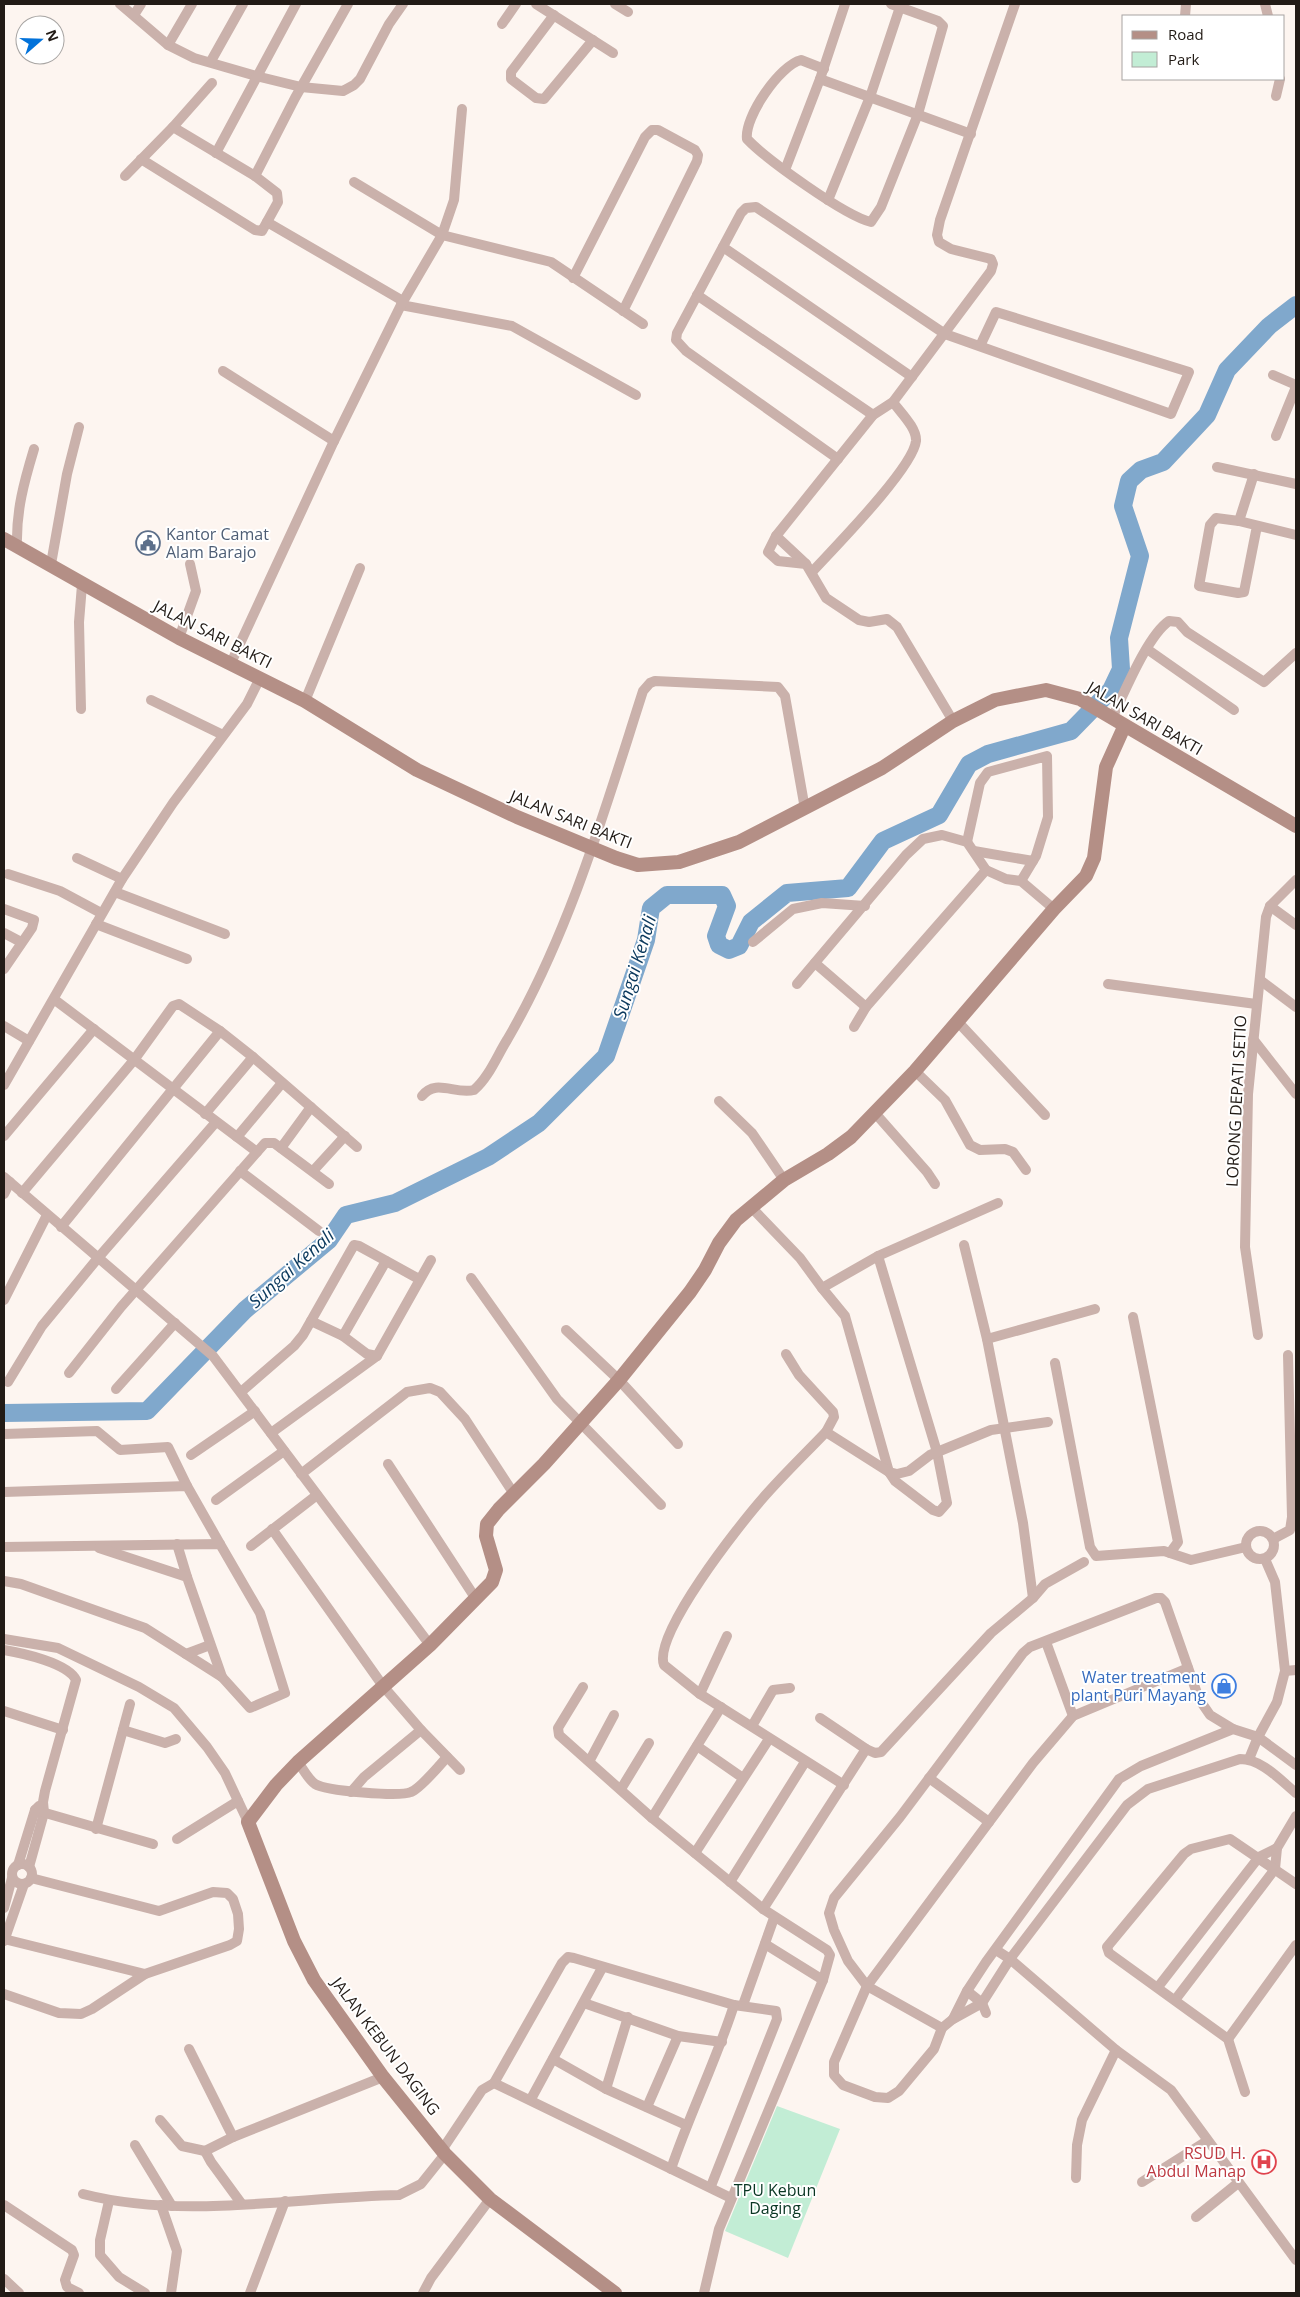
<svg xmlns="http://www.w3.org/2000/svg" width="1300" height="2297" viewBox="0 0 1300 2297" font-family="'Open Sans',sans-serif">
<rect width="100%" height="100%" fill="#fdf5f0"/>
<path fill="#c2edd5" d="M 777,2106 L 840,2129 L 788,2258 L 725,2231 Z"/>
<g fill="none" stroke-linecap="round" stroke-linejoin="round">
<path stroke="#80a8cc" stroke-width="18" d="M 4,1413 L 147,1411 L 245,1310 L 329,1240 L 346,1215 L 395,1203 L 488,1157 L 539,1123 L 606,1056 L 646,940 L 651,908 L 667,895 L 722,895 L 727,906 L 716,936 L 719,945 L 729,950 L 739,946 L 751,922 L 787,893 L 848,888 L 883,841 L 939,815 L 969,764 L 988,754 L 1071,731 L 1111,690 L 1121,669 L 1119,638 L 1140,556 L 1123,506 L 1129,481 L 1141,470 L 1163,462 L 1207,415 L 1227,370 L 1269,326 L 1296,305"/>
<g stroke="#cab1ab" stroke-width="10">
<path d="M 120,4 L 168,45 L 194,58 L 256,76 L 301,87 L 343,91 L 354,85 L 360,79 L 389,24 L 403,4"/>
<path d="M 536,4 L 613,53"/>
<path d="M 615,4 L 628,12"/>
<path d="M 1265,4 L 1268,16"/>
<path d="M 134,15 L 141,4"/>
<path d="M 554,15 L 511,72 L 511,79 L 536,98 L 544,99 L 593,40"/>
<path d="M 1185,16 L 1186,4"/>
<path d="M 502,24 L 516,4"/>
<path d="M 168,45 L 192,4"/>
<path d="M 211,61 L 243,4"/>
<path d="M 824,69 L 801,60 C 780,65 744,117 747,139 C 766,159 845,216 871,222 L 881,207 L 918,114 L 943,26 L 938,21 L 891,4"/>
<path d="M 820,79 L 971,134"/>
<path d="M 1276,96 L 1280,79"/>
<path d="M 216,153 L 296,4"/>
<path d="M 141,159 L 255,230 L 262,231 L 278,202 L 277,193 L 255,176 L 173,127"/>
<path d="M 785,170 L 820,79 L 845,4"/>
<path d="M 125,176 L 173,127 L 212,83"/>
<path d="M 255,176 L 295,98 L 348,4"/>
<path d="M 354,182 L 442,235 L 454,200 L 462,109"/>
<path d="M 828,200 L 870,97 L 900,7"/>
<path d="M 267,222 L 403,301"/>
<path d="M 723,247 L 912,377"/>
<path d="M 573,278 L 645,137 L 652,130 L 658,130 L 695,150 L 698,155 L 697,161 L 623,311"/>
<path d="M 697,295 L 873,415"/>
<path d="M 401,305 L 512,326 L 636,395"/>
<path d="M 223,371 L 334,441"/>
<path d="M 1273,375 L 1296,385"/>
<path d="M 1276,436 L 1296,387"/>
<path d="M 838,459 L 686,351 L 676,340 L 677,333 L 741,213 L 746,208 L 756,207 L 945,334 L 1171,414 L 1189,372 L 996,312 L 980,346"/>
<path d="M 1217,467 L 1296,484"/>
<path d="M 1239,521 L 1254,474"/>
<path d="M 1257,526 L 1244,592 L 1238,593 L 1199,586 L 1210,525 L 1216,518 L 1239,521 L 1296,535"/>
<path d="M 776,536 L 806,564"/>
<path d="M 17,546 C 16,511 24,482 34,449"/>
<path d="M 51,564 L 67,474 L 79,427"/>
<path d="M 812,572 C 834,548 913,468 916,441 C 917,428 900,412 893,402"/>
<path d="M 179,638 L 196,591 L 190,564"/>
<path d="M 1147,649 L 1234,710"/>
<path d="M 231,663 L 334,441 L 401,305 L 442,235 L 551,262 L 643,324"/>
<path d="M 151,700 L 223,735"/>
<path d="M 305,701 L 360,568"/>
<path d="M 81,709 L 79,622 L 82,585"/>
<path d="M 1112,718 C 1124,694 1147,636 1169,621 L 1178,622 L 1187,632 L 1264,682 L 1296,653"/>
<path d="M 953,721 L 897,627 L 887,619 L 869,622 L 859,620 L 826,598 L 806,564 L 778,561 L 768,552 L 776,536 L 873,415 L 893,402 L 991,271 L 993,264 L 991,259 L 951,249 L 939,242 L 937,235 L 940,220 L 1015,4"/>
<path d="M 967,842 L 980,783 L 988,772 L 1047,756 L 1048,817 L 1036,856 L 1021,881"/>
<path d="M 974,851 L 1033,861"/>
<path d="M 77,858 L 122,879"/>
<path d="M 8,874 L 60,891 L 101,913"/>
<path d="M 115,892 L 225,934"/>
<path d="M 1270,906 L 1296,925"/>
<path d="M 4,909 L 34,920 L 32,928 L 4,969"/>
<path d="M 96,924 L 187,959"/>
<path d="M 4,933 L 21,942"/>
<path d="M 753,942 L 793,909 L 822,903 L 865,906"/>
<path d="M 815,963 L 866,1007"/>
<path d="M 1260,980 L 1296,1007"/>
<path d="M 797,984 L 906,855 L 923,839 L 942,835 L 967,842 L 986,870 L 1006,879 L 1021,881 L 1054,909"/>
<path d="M 1108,984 L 1256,1004"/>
<path d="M 55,1000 L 257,1152"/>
<path d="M 958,1022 L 1045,1115"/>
<path d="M 4,1026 L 29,1041"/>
<path d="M 854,1027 L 866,1007 L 986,870"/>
<path d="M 1253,1039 L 1296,1094"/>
<path d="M 915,1071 L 945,1100 L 970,1145 L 980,1150 L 1005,1149 L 1013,1152 L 1026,1170"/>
<path d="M 4,1085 L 122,879 L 173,803 L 247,704 L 260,678"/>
<path d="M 422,1096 C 436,1078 455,1095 474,1090 C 489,1077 497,1056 507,1040 C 570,932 605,809 643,691 L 650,683 L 655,681 L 778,687 L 785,696 L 805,809"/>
<path d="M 719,1101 L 752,1133 L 784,1180"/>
<path d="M 875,1113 L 927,1172 L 935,1184"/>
<path d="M 205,1114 L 253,1057"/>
<path d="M 4,1136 L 94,1029"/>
<path d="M 237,1137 L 282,1083"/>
<path d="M 281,1148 L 311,1107"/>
<path d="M 240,1171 L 319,1231"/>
<path d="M 313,1171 L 345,1136"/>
<path d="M 4,1177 L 213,1356 L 430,1645"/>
<path d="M 22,1193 L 134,1060 L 173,1006 L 179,1004 L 220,1031 L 253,1057 L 357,1147"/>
<path d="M 4,1194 L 10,1182"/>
<path d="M 751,1207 L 800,1258 L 822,1288 L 878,1256 L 998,1203"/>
<path d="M 61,1227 L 220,1031"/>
<path d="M 964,1245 L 987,1339 L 1023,1523 L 1033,1598"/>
<path d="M 471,1278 L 557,1399 L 661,1505"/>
<path d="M 822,1288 L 845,1316 L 889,1472 L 895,1481 L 933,1510 L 939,1512 L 947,1503 L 937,1452 L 878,1256"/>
<path d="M 4,1300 L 47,1215"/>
<path d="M 1133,1317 L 1178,1542 L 1170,1553"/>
<path d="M 311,1321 L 343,1336 L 367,1354 L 377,1356"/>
<path d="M 566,1330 L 619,1380 L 678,1444"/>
<path d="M 1258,1335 L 1245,1247 L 1248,1094 L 1266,917 L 1270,906 L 1296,880"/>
<path d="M 343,1336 L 386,1261"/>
<path d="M 987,1339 L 1095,1309"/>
<path d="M 786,1354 L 799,1375 L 833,1412 L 834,1417 L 826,1432 L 889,1472 L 897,1474 L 909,1471 L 930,1455 L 991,1430 L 1048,1422"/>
<path d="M 1055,1363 L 1090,1547 L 1096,1556 L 1164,1551 L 1191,1560 L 1246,1547"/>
<path d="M 69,1373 L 121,1307 L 265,1143 L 274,1143 L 329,1184"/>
<path d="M 8,1382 L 42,1326 L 98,1258 L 216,1122"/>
<path d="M 116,1389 L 175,1323"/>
<path d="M 241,1392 L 294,1346 L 303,1335 L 354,1245 L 359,1246 L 419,1279"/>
<path d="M 826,1432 C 805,1454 783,1475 763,1498 C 741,1523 652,1635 664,1665 L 700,1694 L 844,1785"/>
<path d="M 271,1433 L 377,1356 L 431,1260"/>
<path d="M 4,1434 L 97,1431 L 120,1450 L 168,1447 L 187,1486"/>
<path d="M 191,1455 L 255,1411"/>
<path d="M 388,1464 L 476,1599"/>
<path d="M 301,1474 L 407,1392 L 430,1388 L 440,1392 L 465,1419 L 514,1494"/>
<path d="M 4,1492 L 187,1486 L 220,1544"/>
<path d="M 216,1500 L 284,1451"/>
<path d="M 272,1529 L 383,1686 L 421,1730 L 364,1777 L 351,1792"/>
<circle cx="1260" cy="1545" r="14"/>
<path d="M 1273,1539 L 1290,1530 L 1292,1517 L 1288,1355"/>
<path d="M 177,1544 L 187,1577"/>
<path d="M 251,1546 L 317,1495"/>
<path d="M 4,1547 L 220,1544 L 260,1613 L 285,1693 L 250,1708 L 222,1677 L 145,1628 L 21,1584 L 4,1581"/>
<path d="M 99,1548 L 187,1577 L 222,1677"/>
<path d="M 4,1639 L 58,1648 L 139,1687 L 174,1708 L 207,1747 L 225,1773 L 248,1822"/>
<path d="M 1046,1642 L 1073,1716"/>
<path d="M 4,1650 C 22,1653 68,1663 76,1680 L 45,1791 L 43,1802 L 44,1813 L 29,1867"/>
<path d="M 186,1654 L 210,1645"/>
<path d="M 1188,1668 L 1073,1716 L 1033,1763 L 867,1986 L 834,2062 L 834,2075 L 843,2085 L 875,2097 L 888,2098 L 899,2091 L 934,2049 L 942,2028 L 953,2019 L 982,2003 L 1010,1959 L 1127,1805 L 1148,1789 L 1240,1759 C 1262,1759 1280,1780 1296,1793"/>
<path d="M 1285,1671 L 1296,1670"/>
<path d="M 583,1687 L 558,1728 L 559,1735 L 652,1818 L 763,1909 L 827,1950 L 830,1955 L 823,1980 L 719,2229 L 704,2293"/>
<path d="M 700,1694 L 727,1636"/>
<path d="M 4,1711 L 63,1730"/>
<path d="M 820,1718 L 866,1749"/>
<path d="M 752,1726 L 773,1690 L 790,1688"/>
<path d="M 123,1730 L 165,1743 L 176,1739"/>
<path d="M 421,1730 L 460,1770"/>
<path d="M 697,1746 L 743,1778"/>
<path d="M 1249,1759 L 1258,1737 L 1277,1702 L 1285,1671 L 1275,1582 L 1265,1559"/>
<path d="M 590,1760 L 614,1715"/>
<path d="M 298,1762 C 303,1769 308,1779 315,1784 C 326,1791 400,1797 411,1792 C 421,1788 439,1766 447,1757"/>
<path d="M 929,1778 L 989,1822"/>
<path d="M 621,1789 L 649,1743"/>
<path d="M 35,1810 L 153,1844"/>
<path d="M 652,1818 L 721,1707"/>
<path d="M 96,1829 L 130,1704"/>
<path d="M 177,1839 L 238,1801"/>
<path d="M 695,1853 L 769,1739"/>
<circle cx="22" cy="1874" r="10"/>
<path d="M 18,1865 L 35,1810 L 39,1806"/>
<path d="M 730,1882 L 805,1762"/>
<path d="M 4,1908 L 12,1878"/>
<path d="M 763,1909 L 866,1749 L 875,1753 L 881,1752 L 991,1633 L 1033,1598 L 1045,1584 L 1084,1562"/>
<path d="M 4,1939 L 145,1974"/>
<path d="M 4,1941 L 24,1884"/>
<path d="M 765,1944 L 823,1980"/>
<path d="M 996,1950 L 1010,1959 L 1116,2050 L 1171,2090 L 1296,2260"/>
<path d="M 1158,1987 L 1259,1857 L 1277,1848"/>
<path d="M 967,1991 L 982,2003 L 986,2013"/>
<path d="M 4,1994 L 59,2013 L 81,2014 L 92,2009 L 145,1974 L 230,1945 L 237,1941 L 239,1929 L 238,1914 L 233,1899 L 227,1893 L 213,1892 L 159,1911 L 31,1878"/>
<path d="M 1175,2000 L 1275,1869 L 1277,1848 L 1296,1816"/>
<path d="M 584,2003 L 678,2036 L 722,2042"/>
<path d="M 743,2005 L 774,1918"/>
<path d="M 953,2019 L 967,1991 L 986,1962 L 1119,1779 L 1141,1766 L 1233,1729 L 1258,1737 L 1296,1765"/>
<path d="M 942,2028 L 867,1986 L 848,1961 L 834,1930 L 829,1913 L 834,1898 L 900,1817 L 1023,1653 L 1030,1647 L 1156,1598 L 1161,1598 L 1165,1602 L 1199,1699 L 1210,1715 L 1233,1729"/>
<path d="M 1228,2039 L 1296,1945"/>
<path d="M 189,2049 L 233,2137"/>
<path d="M 553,2059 L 606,2089 L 686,2125"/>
<path d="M 494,2083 L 731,2198"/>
<path d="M 606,2089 L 628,2017"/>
<path d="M 1245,2092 L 1228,2039 L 1109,1953 L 1107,1947 L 1184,1854 L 1191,1849 L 1230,1839 L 1296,1884"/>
<path d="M 531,2099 L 602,1968"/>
<path d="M 647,2107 L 678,2036"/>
<path d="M 160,2120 L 182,2146 L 205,2151"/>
<path d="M 135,2145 L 172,2206"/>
<path d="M 442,2150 L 482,2090 L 494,2083 L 562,1963 L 568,1957 L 574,1958 L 734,2005 L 776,2011 L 777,2019 L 711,2186"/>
<path d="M 671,2169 C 690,2113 716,2061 734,2005"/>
<path d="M 1076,2178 L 1077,2145 L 1082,2120 L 1116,2050"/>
<path d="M 1142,2182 L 1207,2141"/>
<path d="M 83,2194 C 184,2220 296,2197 399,2195 L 421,2184 L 445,2154"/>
<path d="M 109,2201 L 100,2240 L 100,2255 L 119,2277 L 145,2293"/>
<path d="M 241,2203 L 211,2162 L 205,2151 L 233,2137 L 383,2077"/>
<path d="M 4,2205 L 72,2250 L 74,2255 L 65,2280 L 67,2287 L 79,2293"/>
<path d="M 161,2205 L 177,2251 L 171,2293"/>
<path d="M 1196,2217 L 1238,2183"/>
<path d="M 4,2279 L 19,2293"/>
<path d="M 250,2293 L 285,2201"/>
<path d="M 423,2293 L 431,2278 L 490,2199"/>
</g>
<g stroke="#b48f86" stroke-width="14">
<path d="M 4,539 L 179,638 L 305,701 L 417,770 L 517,817 L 616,858 L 638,865 L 679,862 L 739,842 L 882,768 L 953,721 L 995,700 L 1046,690 L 1080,699 L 1296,826"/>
<path d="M 615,2293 L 490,2199 L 445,2154 L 383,2077 L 314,1980 L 294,1941 L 248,1822 L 276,1785 L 298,1762 L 430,1645 L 492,1582 L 496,1570 L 486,1536 L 487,1524 L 499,1509 L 544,1464 L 619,1380 L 690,1292 L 705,1270 L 719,1243 L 736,1220 L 784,1180 L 828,1154 L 851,1137 L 915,1071 L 1054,909 L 1086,876 L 1094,858 L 1106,767 L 1124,727"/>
</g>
</g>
<defs>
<g id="civic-ring" transform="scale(1.25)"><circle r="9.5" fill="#fff" stroke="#5c6f8a" stroke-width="1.5"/><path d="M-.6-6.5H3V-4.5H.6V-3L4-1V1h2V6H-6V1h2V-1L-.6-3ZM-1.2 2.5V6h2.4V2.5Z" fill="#5c6f8a"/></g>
<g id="shop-ring" transform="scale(1.25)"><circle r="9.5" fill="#fff" stroke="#3f7fe0" stroke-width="1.5"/><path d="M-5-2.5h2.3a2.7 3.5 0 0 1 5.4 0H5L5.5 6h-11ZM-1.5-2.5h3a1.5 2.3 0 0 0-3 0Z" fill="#3f7fe0"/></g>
<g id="hospital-ring" transform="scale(1.25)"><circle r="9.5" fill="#fff" stroke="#e0444e" stroke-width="1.5"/><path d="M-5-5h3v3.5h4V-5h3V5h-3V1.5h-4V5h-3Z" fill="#e0444e"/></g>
</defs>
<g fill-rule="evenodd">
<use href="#civic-ring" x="148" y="543"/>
<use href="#shop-ring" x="1224" y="1686"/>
<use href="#hospital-ring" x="1264" y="2162"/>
</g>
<g text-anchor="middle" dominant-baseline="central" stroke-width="4" stroke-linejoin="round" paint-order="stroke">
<g font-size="16" fill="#4e5e75" stroke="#fff" text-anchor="start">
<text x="166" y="534">Kantor Camat<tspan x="166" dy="18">Alam Barajo</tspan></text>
</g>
<g font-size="16" fill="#221b16" stroke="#fff">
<text transform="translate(213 634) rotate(27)">JALAN SARI BAKTI</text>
<text transform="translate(1145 718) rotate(30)">JALAN SARI BAKTI</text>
<text transform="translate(571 819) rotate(22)">JALAN SARI BAKTI</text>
<text transform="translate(1236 1101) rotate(-87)">LORONG DEPATI SETIO</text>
<text transform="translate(386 2046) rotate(53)">JALAN KEBUN DAGING</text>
</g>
<g font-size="16" fill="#366cbe" stroke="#fff" text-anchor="end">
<text x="1206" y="1677">Water treatment<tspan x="1206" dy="18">plant Puri Mayang</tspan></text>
</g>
<g font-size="16" fill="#be3a42" stroke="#fff" text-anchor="end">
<text x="1246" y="2153">RSUD H.<tspan x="1246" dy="18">Abdul Manap</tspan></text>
</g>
<g font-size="16" fill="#093623" stroke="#fff">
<text x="775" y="2190">TPU Kebun<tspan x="775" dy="18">Daging</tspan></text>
</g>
<g font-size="18" font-style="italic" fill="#0b395d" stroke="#fff">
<text transform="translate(634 967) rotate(-73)">Sungai Kenali</text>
<text transform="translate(291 1268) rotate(-42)">Sungai Kenali</text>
</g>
</g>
<rect width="1300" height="2297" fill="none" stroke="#221b16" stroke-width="10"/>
<rect x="1122" y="15" width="162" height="65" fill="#ffffff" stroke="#a7a4a2"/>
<rect x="1132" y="31" width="25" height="8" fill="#b48f86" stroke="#a7a4a2"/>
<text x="1168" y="40" font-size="15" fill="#221b16">Road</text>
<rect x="1132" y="52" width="25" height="15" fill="#c2edd5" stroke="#a7a4a2"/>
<text x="1168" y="65" font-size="15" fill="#221b16">Park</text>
<g transform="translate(40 40) rotate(70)"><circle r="24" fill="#ffffff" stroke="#a7a4a2"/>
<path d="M0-4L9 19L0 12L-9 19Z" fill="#0272da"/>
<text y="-8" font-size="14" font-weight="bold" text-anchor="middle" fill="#221b16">N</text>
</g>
</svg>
